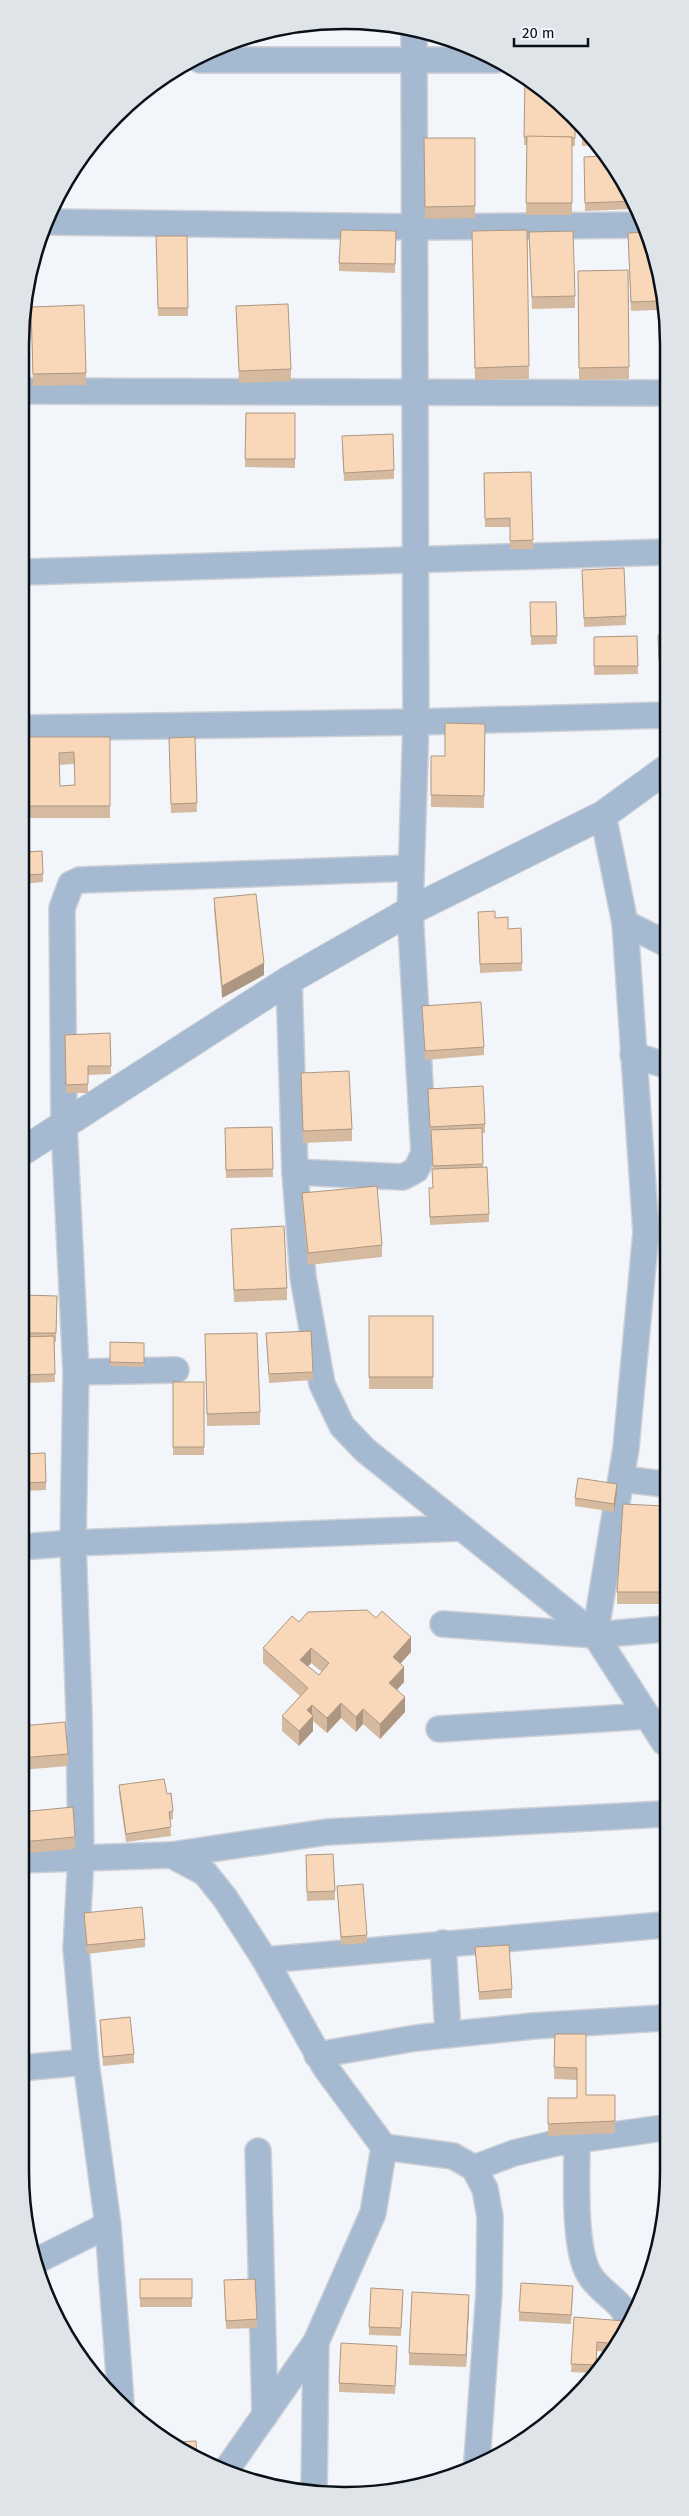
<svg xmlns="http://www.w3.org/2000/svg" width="689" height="2516" viewBox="0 0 689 2516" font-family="'Fira Sans',sans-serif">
<rect width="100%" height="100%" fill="#f2f6fb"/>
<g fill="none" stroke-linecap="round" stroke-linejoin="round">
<g stroke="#cdd1d7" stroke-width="28">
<g id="minor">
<path d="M 200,60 L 496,60"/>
<path d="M 51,222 L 415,227 L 643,225"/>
<path d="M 26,391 L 666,393"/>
<path d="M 25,572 L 666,552"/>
<path d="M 25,728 L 416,722 L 666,715"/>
<path d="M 625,923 L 665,943"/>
<path d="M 289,980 L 295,1172 L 303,1277 L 322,1384 L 342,1426 L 365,1450 L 595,1635 L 664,1742"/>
<path d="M 633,1055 L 665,1065"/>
<path d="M 295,1172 L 403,1177 L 416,1170 L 424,1153 L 410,911 L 416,722 L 414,29"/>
<path d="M 76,1372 L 176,1370"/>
<path d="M 622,1479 L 664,1484"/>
<path d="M 22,1547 L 73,1543 L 461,1528"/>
<path d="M 443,1624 L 595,1635 L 664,1629"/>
<path d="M 595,1635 L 626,1448 L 646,1232 L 625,923 L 603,815"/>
<path d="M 439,1729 L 647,1716"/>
<path d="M 171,1855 L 205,1873 L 225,1898 L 265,1960 L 325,2067 L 384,2147 L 453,2156 L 474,2168 L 485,2189 L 490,2217 L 489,2292 L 477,2461"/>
<path d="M 21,1860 L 171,1855 L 327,1832 L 664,1814"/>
<path d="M 443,1943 L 448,2034"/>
<path d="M 265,1960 L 663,1925"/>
<path d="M 317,2055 L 416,2038 L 533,2026 L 663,2018"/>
<path d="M 20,2068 L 86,2062"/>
<path d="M 577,2140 C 577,2173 573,2247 589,2274 C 600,2294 626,2301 629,2325"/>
<path d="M 258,2151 L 265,2415"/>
<path d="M 474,2168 L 514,2153 L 556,2143 L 663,2128"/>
<path d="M 108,2225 L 121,2402"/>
<path d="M 38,2260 L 108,2225 L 86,2062 L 76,1948 L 81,1857 L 79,1713 L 73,1543 L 76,1372 L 64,1125 L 62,908 L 71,884 L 80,880 L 411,868"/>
<path d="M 227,2469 L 316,2342 L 373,2213 L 384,2147"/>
<path d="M 314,2493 L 316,2342"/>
</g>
</g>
<g stroke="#cdd1d7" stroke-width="30">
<path id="tertiary" d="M 23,1151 L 289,980 L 410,911 L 603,815 L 665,770"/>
</g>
<use href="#minor" stroke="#a5b9d1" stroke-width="25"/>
<use href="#tertiary" stroke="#a5b9d1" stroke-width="28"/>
</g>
<g fill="#d5ba9f" fill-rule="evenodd">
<path d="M 525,78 L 547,103 L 575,117 L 575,146 L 572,146 L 572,215 L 526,215 L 527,145 L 524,145 Z"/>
<path d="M 582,126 L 596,145 L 582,146 Z"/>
<path d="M 424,138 L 475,138 L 475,218 L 425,219 Z"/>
<path d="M 584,157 L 634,199 L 634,209 L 585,211 Z"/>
<path d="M 527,230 L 529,379 L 475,380 L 472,231 Z"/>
<path d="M 396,231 L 395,273 L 339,271 L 339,263 Z"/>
<path d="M 529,232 L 575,296 L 575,308 L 532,309 Z"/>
<path d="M 156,236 L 187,236 L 188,316 L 158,316 Z"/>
<path d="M 628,241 L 656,267 L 657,310 L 631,311 Z"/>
<path d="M 628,270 L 629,379 L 579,380 L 578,271 Z"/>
<path d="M 236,306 L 291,369 L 291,381 L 239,383 Z"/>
<path d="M 31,307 L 86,373 L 86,385 L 33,386 Z"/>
<path d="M 26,335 L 27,388 L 26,388 Z"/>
<path d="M 246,413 L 295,413 L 295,468 L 245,467 Z"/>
<path d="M 342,445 L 394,470 L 394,479 L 344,481 Z"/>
<path d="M 531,472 L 533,549 L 510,549 L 510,527 L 485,527 L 484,473 Z"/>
<path d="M 582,570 L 626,616 L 626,625 L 584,627 Z"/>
<path d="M 530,602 L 556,602 L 557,644 L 531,645 Z"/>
<path d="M 658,635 L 666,635 L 666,671 L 659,671 Z"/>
<path d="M 637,636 L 638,674 L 594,675 L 594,637 Z"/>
<path d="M 666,674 L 666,708 L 661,708 L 660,675 Z"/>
<path d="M 485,724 L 484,808 L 431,807 L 431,756 L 445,756 Z"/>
<path d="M 25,737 L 110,737 L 110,818 L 24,818 ZM 74,764 L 75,785 L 60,786 L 59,765 Z"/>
<path d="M 195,737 L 197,812 L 171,813 L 169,738 Z"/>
<path d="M 24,852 L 43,874 L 43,882 L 24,884 Z"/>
<path d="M 214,898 L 264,975 L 222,998 L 214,910 Z"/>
<path d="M 495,918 L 508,929 L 522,963 L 522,971 L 480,973 L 478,920 Z"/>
<path d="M 422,1006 L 484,1047 L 484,1055 L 425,1060 Z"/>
<path d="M 110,1033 L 111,1074 L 88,1075 L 88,1093 L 66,1093 L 65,1035 Z"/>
<path d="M 301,1073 L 352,1129 L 352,1141 L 303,1143 Z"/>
<path d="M 428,1089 L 485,1124 L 485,1133 L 482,1133 L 483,1167 L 489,1214 L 489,1222 L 430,1225 L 429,1197 L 433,1188 L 433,1169 L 431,1135 L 430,1135 Z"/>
<path d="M 272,1127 L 273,1177 L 226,1178 L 225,1128 Z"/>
<path d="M 302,1193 L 382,1245 L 382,1257 L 308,1265 L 302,1205 Z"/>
<path d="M 231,1229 L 287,1288 L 287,1300 L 234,1302 Z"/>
<path d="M 23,1295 L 57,1296 L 56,1342 L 54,1342 L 55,1382 L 23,1383 Z"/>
<rect x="369" y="1316" width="64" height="73"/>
<path d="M 266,1333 L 313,1372 L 313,1380 L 269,1383 Z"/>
<path d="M 110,1342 L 144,1343 L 144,1367 L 110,1366 Z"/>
<path d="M 205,1346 L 260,1412 L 260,1425 L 207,1426 Z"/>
<rect x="173" y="1382" width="31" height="73"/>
<path d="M 22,1454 L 46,1482 L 46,1490 L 22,1491 Z"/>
<path d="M 617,1493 L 614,1512 L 575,1506 L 575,1498 Z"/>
<path d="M 664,1506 L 664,1604 L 617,1604 L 617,1592 Z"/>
<path d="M 299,1622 L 411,1652 L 400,1663 L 404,1682 L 397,1690 L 405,1712 L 380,1739 L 363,1724 L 356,1732 L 341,1718 L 327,1733 L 313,1721 L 313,1731 L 299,1746 L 282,1731 L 282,1716 L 300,1696 L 263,1663 L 263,1648 ZM 311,1663 L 322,1672 L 319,1675 L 308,1666 Z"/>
<path d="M 21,1726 L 68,1754 L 68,1766 L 21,1770 Z"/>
<path d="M 119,1785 L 167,1794 L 173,1811 L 173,1819 L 170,1820 L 171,1836 L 126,1842 L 119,1793 Z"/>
<path d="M 21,1812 L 75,1837 L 75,1849 L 21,1854 Z"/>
<path d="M 306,1863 L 335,1891 L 335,1900 L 307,1901 Z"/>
<path d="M 337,1886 L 367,1935 L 367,1943 L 341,1945 Z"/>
<path d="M 84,1913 L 145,1939 L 145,1947 L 87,1954 L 84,1922 Z"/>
<path d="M 475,1947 L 512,1989 L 512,1998 L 479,2000 Z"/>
<path d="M 100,2020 L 134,2054 L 134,2063 L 103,2066 L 100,2028 Z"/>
<path d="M 555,2034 L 586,2034 L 586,2095 L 615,2095 L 615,2133 L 548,2136 L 548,2098 L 577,2098 L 577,2080 L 554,2079 Z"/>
<rect x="140" y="2279" width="52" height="28"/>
<path d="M 224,2280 L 257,2319 L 257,2328 L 226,2329 Z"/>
<path d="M 573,2294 L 571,2324 L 519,2321 L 519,2312 Z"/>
<path d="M 403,2299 L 401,2336 L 369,2335 L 369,2327 Z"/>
<path d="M 469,2307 L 466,2367 L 409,2365 L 409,2353 Z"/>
<path d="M 574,2317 L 624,2329 L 623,2336 L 610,2352 L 597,2351 L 596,2367 L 591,2373 L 571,2372 Z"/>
<path d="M 397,2354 L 395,2394 L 339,2392 L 339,2383 Z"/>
</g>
<g fill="#ae9782">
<path d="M 264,963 L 264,975 L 222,998 L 222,986 Z"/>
<path d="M 617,1484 L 617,1493 L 614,1512 L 614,1504 Z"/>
<path d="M 411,1637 L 411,1652 L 393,1672 L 393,1657 Z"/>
<path d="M 311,1648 L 311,1663 L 300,1675 L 300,1660 Z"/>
<path d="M 404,1667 L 404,1682 L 389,1698 L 389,1683 Z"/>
<path d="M 405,1697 L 405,1712 L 380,1739 L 380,1724 Z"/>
<path d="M 341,1703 L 341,1718 L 327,1733 L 327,1718 Z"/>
<path d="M 312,1705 L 312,1717 L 313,1716 L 313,1731 L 299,1746 L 299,1731 L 307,1710 Z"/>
<path d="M 363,1709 L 363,1724 L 356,1732 L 356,1717 Z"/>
<path d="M 469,2295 L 469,2307 L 466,2367 L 466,2355 Z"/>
</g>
<g fill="#f8d8b9" stroke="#ae9782" fill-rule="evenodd">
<path d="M 525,78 L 547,94 L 547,103 L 559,104 L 574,115 L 575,117 L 575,138 L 572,138 L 572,137 L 524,137 Z"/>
<path d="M 582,126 L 590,137 L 582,137 Z"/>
<path d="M 527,136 L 572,137 L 572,203 L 526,203 Z"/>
<path d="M 424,138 L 475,138 L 475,206 L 425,207 Z"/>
<path d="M 603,156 L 634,199 L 634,201 L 585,203 L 584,157 Z"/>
<path d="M 341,230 L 396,231 L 395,264 L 339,263 Z"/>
<path d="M 527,230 L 529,366 L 475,368 L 472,231 Z"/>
<path d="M 573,231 L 575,296 L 532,297 L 529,232 Z"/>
<path d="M 645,232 L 656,267 L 657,301 L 631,302 L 628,233 Z"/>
<path d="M 156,236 L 187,236 L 188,308 L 158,308 Z"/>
<path d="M 628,270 L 629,367 L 579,368 L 578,271 Z"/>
<path d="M 288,304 L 291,369 L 239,371 L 236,306 Z"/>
<path d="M 84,305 L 86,373 L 33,374 L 31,307 Z"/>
<path d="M 26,335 L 27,376 L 26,376 Z"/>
<path d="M 246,413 L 295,413 L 295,459 L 245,459 Z"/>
<path d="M 393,434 L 394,470 L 344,473 L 342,436 Z"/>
<path d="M 531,472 L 533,540 L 510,541 L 510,518 L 485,519 L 484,473 Z"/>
<path d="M 624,568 L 626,616 L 584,618 L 582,570 Z"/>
<path d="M 530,602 L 556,602 L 557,636 L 531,636 Z"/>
<path d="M 658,635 L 666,635 L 666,659 L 659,659 Z"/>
<path d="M 637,636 L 638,666 L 594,666 L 594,637 Z"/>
<path d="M 666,674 L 666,696 L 661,696 L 660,675 Z"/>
<path d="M 445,723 L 485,724 L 484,796 L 431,795 L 431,756 L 445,756 Z"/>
<path d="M 25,737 L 110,737 L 110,806 L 24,806 ZM 74,752 L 75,785 L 60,786 L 59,753 Z"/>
<path d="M 195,737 L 197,803 L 171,804 L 169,738 Z"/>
<path d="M 42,851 L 43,874 L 24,875 L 24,852 Z"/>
<path d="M 256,894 L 264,963 L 222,986 L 214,898 Z"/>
<path d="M 495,911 L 495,918 L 508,917 L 508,929 L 521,928 L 522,963 L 480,964 L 478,912 Z"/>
<path d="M 481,1002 L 484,1047 L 425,1051 L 422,1006 Z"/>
<path d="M 110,1033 L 111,1066 L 88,1066 L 88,1084 L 66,1085 L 65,1035 Z"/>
<path d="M 349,1071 L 352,1129 L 303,1131 L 301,1073 Z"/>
<path d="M 483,1086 L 485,1124 L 430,1127 L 428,1089 Z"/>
<path d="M 272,1127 L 273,1169 L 226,1170 L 225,1128 Z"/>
<path d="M 482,1128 L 483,1164 L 433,1166 L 431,1130 Z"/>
<path d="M 487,1167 L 489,1214 L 430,1217 L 429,1188 L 433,1188 L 432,1169 Z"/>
<path d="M 377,1186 L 382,1245 L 308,1253 L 302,1193 Z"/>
<path d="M 284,1226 L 287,1288 L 234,1290 L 231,1229 Z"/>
<path d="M 23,1295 L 57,1296 L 56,1333 L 23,1333 Z"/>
<rect x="369" y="1316" width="64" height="61"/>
<path d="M 311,1331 L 313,1372 L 269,1374 L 266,1333 Z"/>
<path d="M 257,1333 L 260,1412 L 207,1414 L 205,1334 Z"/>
<path d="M 54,1336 L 55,1374 L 23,1375 L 23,1337 Z"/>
<path d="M 110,1342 L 144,1343 L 144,1363 L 110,1362 Z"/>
<rect x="173" y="1382" width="31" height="65"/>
<path d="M 45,1453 L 46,1482 L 22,1483 L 22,1454 Z"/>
<path d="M 578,1478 L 617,1484 L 614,1504 L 575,1498 Z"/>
<path d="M 623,1504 L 664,1506 L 664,1592 L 617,1592 Z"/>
<path d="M 367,1610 L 376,1618 L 382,1611 L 411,1637 L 393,1657 L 404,1667 L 389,1683 L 405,1697 L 380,1724 L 363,1709 L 356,1717 L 341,1703 L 327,1718 L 312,1705 L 307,1710 L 313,1716 L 299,1731 L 282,1716 L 308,1688 L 263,1648 L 292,1616 L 299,1622 L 308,1612 ZM 311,1648 L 329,1663 L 319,1675 L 300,1660 Z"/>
<path d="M 65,1722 L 68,1754 L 21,1758 L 21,1726 Z"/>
<path d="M 164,1779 L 167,1794 L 171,1793 L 173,1811 L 169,1812 L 171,1827 L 126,1834 L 119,1785 Z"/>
<path d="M 73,1807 L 75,1837 L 21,1842 L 21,1812 Z"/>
<path d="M 333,1854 L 335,1891 L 307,1892 L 306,1855 Z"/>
<path d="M 363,1884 L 367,1935 L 341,1937 L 337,1886 Z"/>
<path d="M 142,1907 L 145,1939 L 87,1945 L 84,1913 Z"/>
<path d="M 509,1945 L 512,1989 L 479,1992 L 475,1947 Z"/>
<path d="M 130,2017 L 134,2054 L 103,2057 L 100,2020 Z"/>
<path d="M 555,2034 L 586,2034 L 586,2095 L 615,2095 L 615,2121 L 548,2124 L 548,2098 L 577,2098 L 577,2068 L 554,2067 Z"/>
<rect x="140" y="2279" width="52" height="19"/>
<path d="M 255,2279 L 257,2319 L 226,2321 L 224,2280 Z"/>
<path d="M 521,2283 L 573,2286 L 571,2315 L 519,2312 Z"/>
<path d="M 371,2288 L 403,2290 L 401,2328 L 369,2327 Z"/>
<path d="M 412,2292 L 469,2295 L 466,2355 L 409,2353 Z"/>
<path d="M 574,2317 L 624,2321 L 623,2337 L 617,2344 L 597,2342 L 596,2365 L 571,2364 Z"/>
<path d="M 341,2343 L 397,2346 L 395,2386 L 339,2383 Z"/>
<path d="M 196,2441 L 197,2460 L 175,2442 Z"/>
<path d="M 339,2491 L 358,2492 L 338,2494 Z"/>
</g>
<path d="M0 0H689V2516H0ZM344 29H345A315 315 0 0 1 660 344V2172A315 315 0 0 1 345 2487H344A315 315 0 0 1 29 2172V344A315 315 0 0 1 344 29Z" fill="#dfe4e9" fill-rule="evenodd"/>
<path fill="none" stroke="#0a1018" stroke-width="2.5" d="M344 29H345A315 315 0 0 1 660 344V2172A315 315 0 0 1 345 2487H344A315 315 0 0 1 29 2172V344A315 315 0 0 1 344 29Z"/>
<path d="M514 38v8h74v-8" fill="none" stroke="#0a1018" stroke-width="2.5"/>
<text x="522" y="38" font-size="15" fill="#0a1018" stroke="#f2f6fb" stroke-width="4" paint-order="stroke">20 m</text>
</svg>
